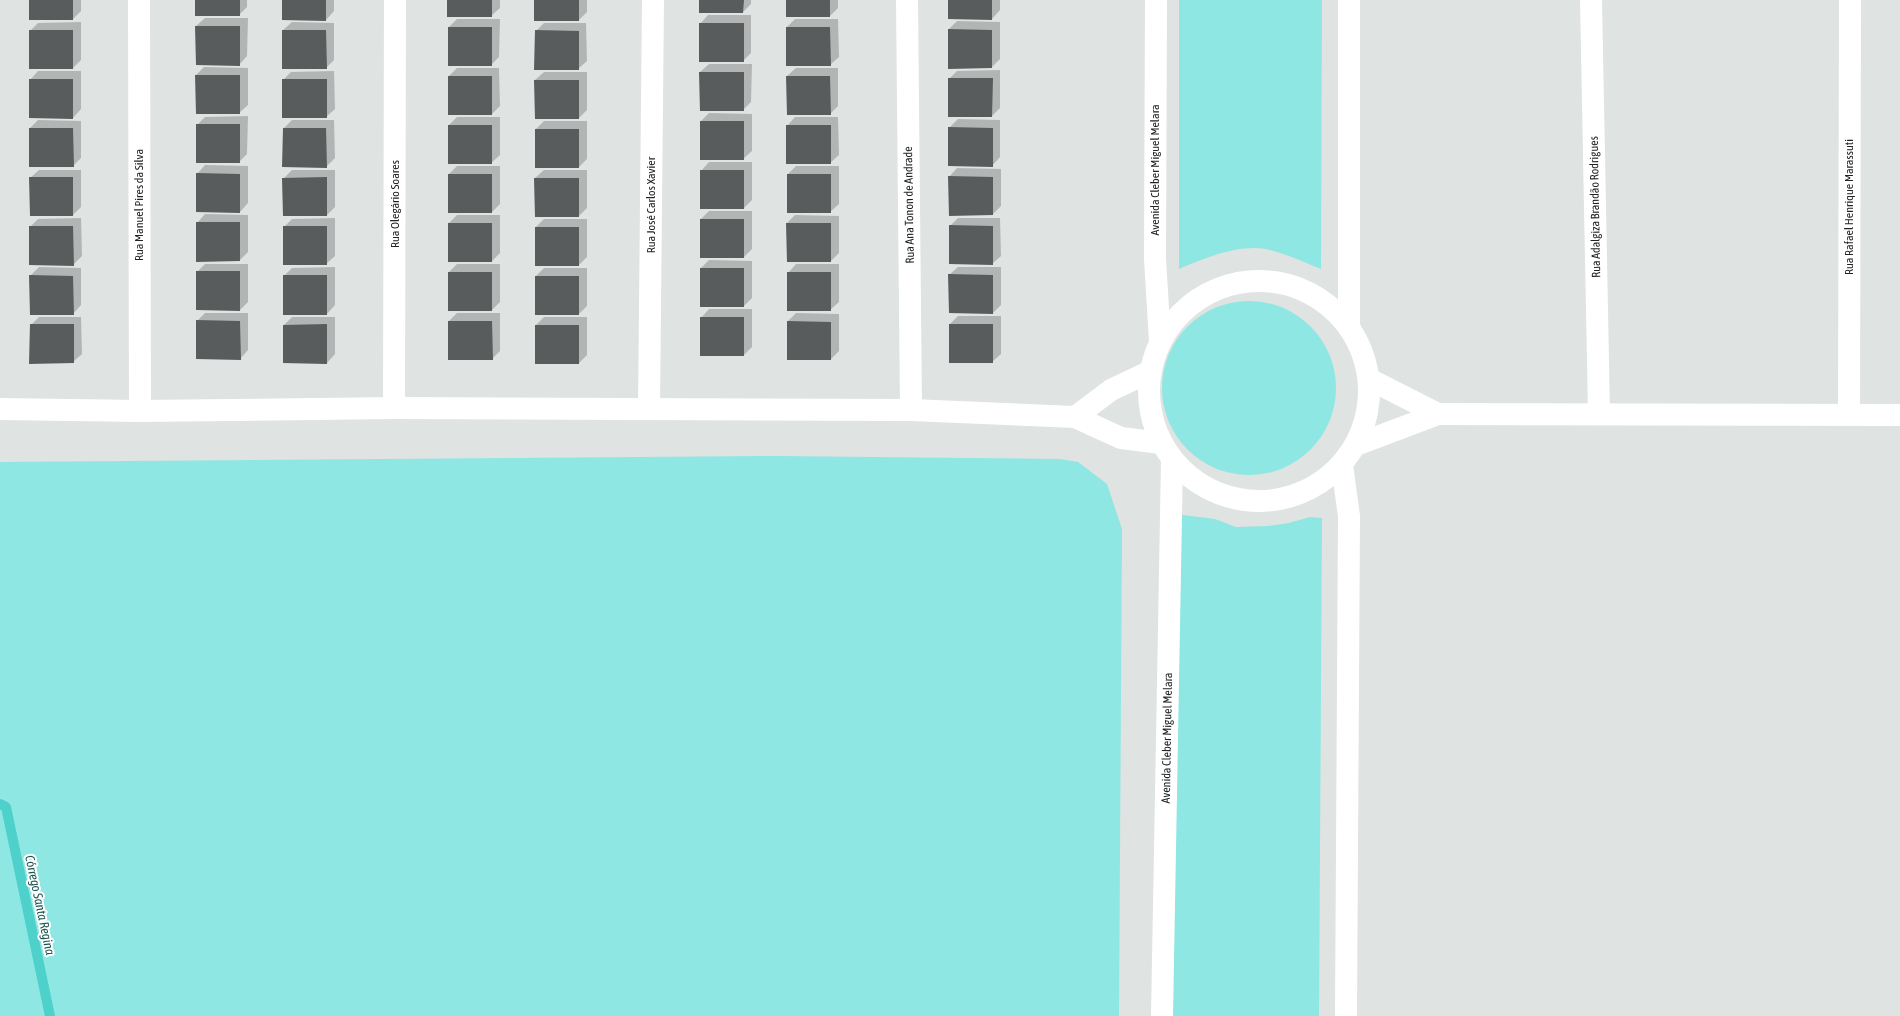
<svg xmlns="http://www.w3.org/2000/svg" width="1900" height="1016" viewBox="0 0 1900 1016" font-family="'Asap Condensed',sans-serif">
<rect width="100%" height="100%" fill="#dfe3e2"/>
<g fill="#8ee7e2">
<path d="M 1179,0 L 1322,0 L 1321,269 C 1303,262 1285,253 1266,249 C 1239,244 1204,258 1179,269 Z"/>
<circle cx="1249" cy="388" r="87"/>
<path d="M 778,456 L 1060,459 L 1078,462 L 1107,484 L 1122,529 L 1119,1016 L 0,1016 L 0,462 Z"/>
<path d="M 1175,514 L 1215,519 L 1236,527 L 1268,526 L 1289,523 L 1310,517 L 1322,518 L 1319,1016 L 1173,1016 Z"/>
</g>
<g fill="#0003">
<path d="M 30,0 L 81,0 L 81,11 L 73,19 Z"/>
<path d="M 196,0 L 247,0 L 247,7 L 239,15 Z"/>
<path d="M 283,0 L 334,0 L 334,11 L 326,20 Z"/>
<path d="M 448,0 L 500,0 L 500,8 L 491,16 Z"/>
<path d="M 535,0 L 587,0 L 587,12 L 579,20 Z"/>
<path d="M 700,0 L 751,0 L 751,4 L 743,12 Z"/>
<path d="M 787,0 L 838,0 L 838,8 L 830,16 Z"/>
<path d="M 949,0 L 1000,0 L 1000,10 L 992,19 Z"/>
<path d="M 708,15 L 751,15 L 751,53 L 743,61 L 700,24 Z"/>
<path d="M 205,18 L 248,18 L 247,56 L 239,65 L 196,26 Z"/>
<path d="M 457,19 L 500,19 L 499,57 L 491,65 L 449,27 Z"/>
<path d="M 795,19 L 838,19 L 839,57 L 830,65 L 787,27 Z"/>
<path d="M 957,21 L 1000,22 L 1000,59 L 992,67 L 949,68 L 949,29 Z"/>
<path d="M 81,22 L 81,60 L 73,68 L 30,31 L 38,23 Z"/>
<path d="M 292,22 L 334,23 L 334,60 L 326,68 L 283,30 Z"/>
<path d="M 544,23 L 586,23 L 587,61 L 578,69 L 536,31 Z"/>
<path d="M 709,64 L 752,64 L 751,102 L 743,110 L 700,72 Z"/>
<path d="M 204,67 L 248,68 L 248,105 L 239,113 L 196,75 Z"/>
<path d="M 457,68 L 499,68 L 500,106 L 492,114 L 449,114 L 449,76 Z"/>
<path d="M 796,68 L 838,68 L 838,106 L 830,114 L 787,76 Z"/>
<path d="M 1000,70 L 1000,108 L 992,116 L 949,79 L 957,71 Z"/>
<path d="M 38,71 L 81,71 L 81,109 L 73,118 L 30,80 Z"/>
<path d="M 334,71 L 335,109 L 326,117 L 283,80 L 291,72 Z"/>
<path d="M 544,72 L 587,72 L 587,110 L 579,118 L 535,80 Z"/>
<path d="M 709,113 L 752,114 L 752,151 L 743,159 L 701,121 Z"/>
<path d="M 248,116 L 247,154 L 239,162 L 197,125 L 205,117 Z"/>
<path d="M 457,117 L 500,117 L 500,155 L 491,163 L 449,125 Z"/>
<path d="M 795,117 L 838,117 L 839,155 L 830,163 L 787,126 Z"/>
<path d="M 958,119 L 1000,120 L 1000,157 L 992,166 L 949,128 Z"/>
<path d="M 38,120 L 81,121 L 81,158 L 73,166 L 30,128 Z"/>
<path d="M 292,120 L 334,120 L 335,158 L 326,167 L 284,128 Z"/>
<path d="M 544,121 L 587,121 L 587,159 L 579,167 L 536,129 Z"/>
<path d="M 709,162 L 752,162 L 752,200 L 744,208 L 701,171 Z"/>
<path d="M 205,165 L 248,166 L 248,203 L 240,212 L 197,174 Z"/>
<path d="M 457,166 L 500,166 L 500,204 L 492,212 L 449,174 Z"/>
<path d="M 796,166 L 839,166 L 839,204 L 830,212 L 788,174 Z"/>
<path d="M 957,168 L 1001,169 L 1001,206 L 993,214 L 949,177 Z"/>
<path d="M 39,170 L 81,170 L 81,207 L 73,215 L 30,178 Z"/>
<path d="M 292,170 L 335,170 L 335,207 L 327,215 L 284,215 L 284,178 Z"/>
<path d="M 544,170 L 587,170 L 587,208 L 579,216 L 535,178 Z"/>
<path d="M 709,211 L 752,211 L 752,249 L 744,257 L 701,219 Z"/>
<path d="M 205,214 L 248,215 L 248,252 L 240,260 L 197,223 Z"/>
<path d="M 457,215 L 500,215 L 500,253 L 492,261 L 449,223 Z"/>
<path d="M 795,215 L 839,216 L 839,253 L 831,261 L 787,223 Z"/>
<path d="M 81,218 L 82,256 L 73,265 L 30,227 L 38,219 Z"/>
<path d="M 335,218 L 335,256 L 326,264 L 284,227 L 292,219 Z"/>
<path d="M 958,218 L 1000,218 L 1001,256 L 992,264 L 950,226 Z"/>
<path d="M 544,219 L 587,219 L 587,257 L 579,265 L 536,227 Z"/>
<path d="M 709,260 L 752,261 L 752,298 L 744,306 L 701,268 Z"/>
<path d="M 205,264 L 248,264 L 248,302 L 240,310 L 197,272 Z"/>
<path d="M 457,264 L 500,264 L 500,302 L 492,310 L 449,272 Z"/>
<path d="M 796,264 L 839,264 L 839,302 L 830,310 L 788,273 Z"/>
<path d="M 39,267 L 81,268 L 81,305 L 73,314 L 30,276 Z"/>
<path d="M 335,267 L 335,305 L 327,314 L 284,276 L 292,268 Z"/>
<path d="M 958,267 L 1001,267 L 1001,305 L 993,313 L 949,275 Z"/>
<path d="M 544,268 L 587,268 L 587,306 L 579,314 L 536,276 Z"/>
<path d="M 709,309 L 752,309 L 752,347 L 744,355 L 701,318 Z"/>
<path d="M 205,313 L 248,313 L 248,350 L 240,359 L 197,321 Z"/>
<path d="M 457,313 L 500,313 L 500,351 L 492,359 L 449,321 Z"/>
<path d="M 796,313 L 839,314 L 839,351 L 831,359 L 788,321 Z"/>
<path d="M 958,316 L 1001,316 L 1001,354 L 992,362 L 950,324 Z"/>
<path d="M 39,317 L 81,317 L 82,354 L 73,362 L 31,325 Z"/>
<path d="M 292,317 L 335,317 L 335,354 L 327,363 L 284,325 Z"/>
<path d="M 544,317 L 587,317 L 587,355 L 579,363 L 536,325 Z"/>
</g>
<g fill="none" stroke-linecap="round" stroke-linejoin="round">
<path stroke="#4ed1cb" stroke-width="10" d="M 0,804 L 6,807 L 50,1016"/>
</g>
<g fill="#595c5c">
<rect x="29" y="0" width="44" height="20"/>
<rect x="195" y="0" width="45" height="16"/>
<path d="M 282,0 L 326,0 L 326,21 L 282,20 Z"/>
<rect x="447" y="0" width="45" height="17"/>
<rect x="534" y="0" width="45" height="21"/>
<path d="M 699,0 L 744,0 L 743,13 L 699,13 Z"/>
<rect x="786" y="0" width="44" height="17"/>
<path d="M 948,0 L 992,0 L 992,20 L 948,19 Z"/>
<rect x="699" y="23" width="45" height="39"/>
<path d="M 195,26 L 240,26 L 240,66 L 196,65 Z"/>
<rect x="448" y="27" width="44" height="39"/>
<path d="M 786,27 L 830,27 L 831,66 L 786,66 Z"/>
<path d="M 948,29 L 992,30 L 992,68 L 948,69 Z"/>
<rect x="29" y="30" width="44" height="39"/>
<path d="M 282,30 L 326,30 L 327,69 L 282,69 Z"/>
<path d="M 535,30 L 579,31 L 579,70 L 534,70 Z"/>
<path d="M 699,72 L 744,72 L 744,111 L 700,111 Z"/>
<path d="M 195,75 L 240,75 L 240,114 L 196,114 Z"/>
<rect x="448" y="76" width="44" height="39"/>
<path d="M 786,76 L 830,76 L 831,115 L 787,115 Z"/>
<path d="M 948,78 L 993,78 L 992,117 L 948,117 Z"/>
<path d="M 29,79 L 73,79 L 73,119 L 29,118 Z"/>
<rect x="282" y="79" width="45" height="39"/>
<path d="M 534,80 L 579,80 L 579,119 L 535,119 Z"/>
<rect x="700" y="121" width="44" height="39"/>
<rect x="196" y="124" width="44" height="39"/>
<rect x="448" y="125" width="44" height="39"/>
<rect x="786" y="125" width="45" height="39"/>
<path d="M 948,127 L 993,128 L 993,167 L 948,166 Z"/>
<path d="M 29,128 L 73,128 L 74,167 L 29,167 Z"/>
<path d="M 283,128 L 326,128 L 327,168 L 282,167 Z"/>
<rect x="535" y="129" width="44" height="39"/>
<rect x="700" y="170" width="44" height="39"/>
<path d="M 196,173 L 240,174 L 240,213 L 196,212 Z"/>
<rect x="448" y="174" width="44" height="39"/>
<rect x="787" y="174" width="44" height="39"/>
<path d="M 948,176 L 993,177 L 993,215 L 949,216 Z"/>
<path d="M 29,177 L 73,177 L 73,216 L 30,216 Z"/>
<path d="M 327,177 L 327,216 L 283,216 L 282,178 Z"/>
<path d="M 534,178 L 579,178 L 579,217 L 535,217 Z"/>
<rect x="700" y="219" width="44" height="39"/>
<path d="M 196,222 L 240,222 L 240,261 L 196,262 Z"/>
<rect x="448" y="223" width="44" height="39"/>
<path d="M 786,223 L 831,223 L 831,262 L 787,262 Z"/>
<path d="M 949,225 L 993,226 L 993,265 L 949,264 Z"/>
<path d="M 29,226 L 73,226 L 74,266 L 29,265 Z"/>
<rect x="283" y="226" width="44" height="39"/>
<rect x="535" y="227" width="44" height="39"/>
<rect x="700" y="268" width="44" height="39"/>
<path d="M 196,271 L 240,271 L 240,311 L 196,310 Z"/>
<rect x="448" y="272" width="44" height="39"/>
<rect x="787" y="272" width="44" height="39"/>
<path d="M 948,274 L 993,275 L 993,314 L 949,313 Z"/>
<path d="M 29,275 L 73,276 L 74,315 L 30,315 Z"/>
<rect x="283" y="275" width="44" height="40"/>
<rect x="535" y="276" width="44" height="39"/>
<rect x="700" y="317" width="44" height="39"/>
<path d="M 196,320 L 240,321 L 241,360 L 196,359 Z"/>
<path d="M 448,321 L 492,321 L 493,360 L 448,360 Z"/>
<path d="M 787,321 L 831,322 L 831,360 L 787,360 Z"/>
<path d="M 30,324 L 74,324 L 74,363 L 29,364 Z"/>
<path d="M 327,324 L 327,364 L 283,363 L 283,325 Z"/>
<rect x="949" y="324" width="44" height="39"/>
<rect x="535" y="325" width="44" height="39"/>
</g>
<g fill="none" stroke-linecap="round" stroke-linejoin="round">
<g stroke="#fff" stroke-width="22">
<path d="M 139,0 L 140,411"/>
<path d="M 907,0 L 911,410"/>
<path d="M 1591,0 L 1599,414"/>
<path d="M 394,408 L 395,0"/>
<path d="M 0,409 L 140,411 L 394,408 L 911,410 L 1075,417 L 1121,438 L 1161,443"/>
<path d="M 649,409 L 653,0"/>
<path d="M 1438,414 L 1900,415"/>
<path d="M 1849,414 L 1850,0"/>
<path d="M 1075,417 L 1111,390 L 1149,372"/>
<path d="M 1356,445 L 1438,414 L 1369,379"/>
</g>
<g stroke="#fff" stroke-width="22">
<path d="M 1156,0 L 1155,259 L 1160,341"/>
<path d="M 1349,0 L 1349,327"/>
<circle cx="1259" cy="391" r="110"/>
<path d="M 1342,465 L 1349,516 L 1346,1016"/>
<path d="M 1162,1016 L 1172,460"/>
</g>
</g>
<g text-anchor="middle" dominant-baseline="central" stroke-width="4" stroke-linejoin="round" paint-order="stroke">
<g font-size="12" fill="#212323" stroke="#fff">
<text transform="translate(1155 170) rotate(-90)">Avenida Cleber Miguel Melara</text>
<text transform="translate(395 204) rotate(-90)">Rua Olegário Soares</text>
<text transform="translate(139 205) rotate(-90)">Rua Manuel Pires da Silva</text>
<text transform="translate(651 205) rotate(-90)">Rua José Carlos Xavier</text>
<text transform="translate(909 205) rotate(-91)">Rua Ana Tonon de Andrade</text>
<text transform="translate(1595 207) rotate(-91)">Rua Adalgiza Brandão Rodrigues</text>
<text transform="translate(1849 207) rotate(-90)">Rua Rafael Henrique Marassuti</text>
<text transform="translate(1167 738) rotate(-89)">Avenida Cleber Miguel Melara</text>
</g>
<g font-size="13" font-style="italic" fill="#1e5553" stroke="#fff">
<text transform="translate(40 905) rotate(78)">Córrego Santa Regina</text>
</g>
</g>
</svg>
